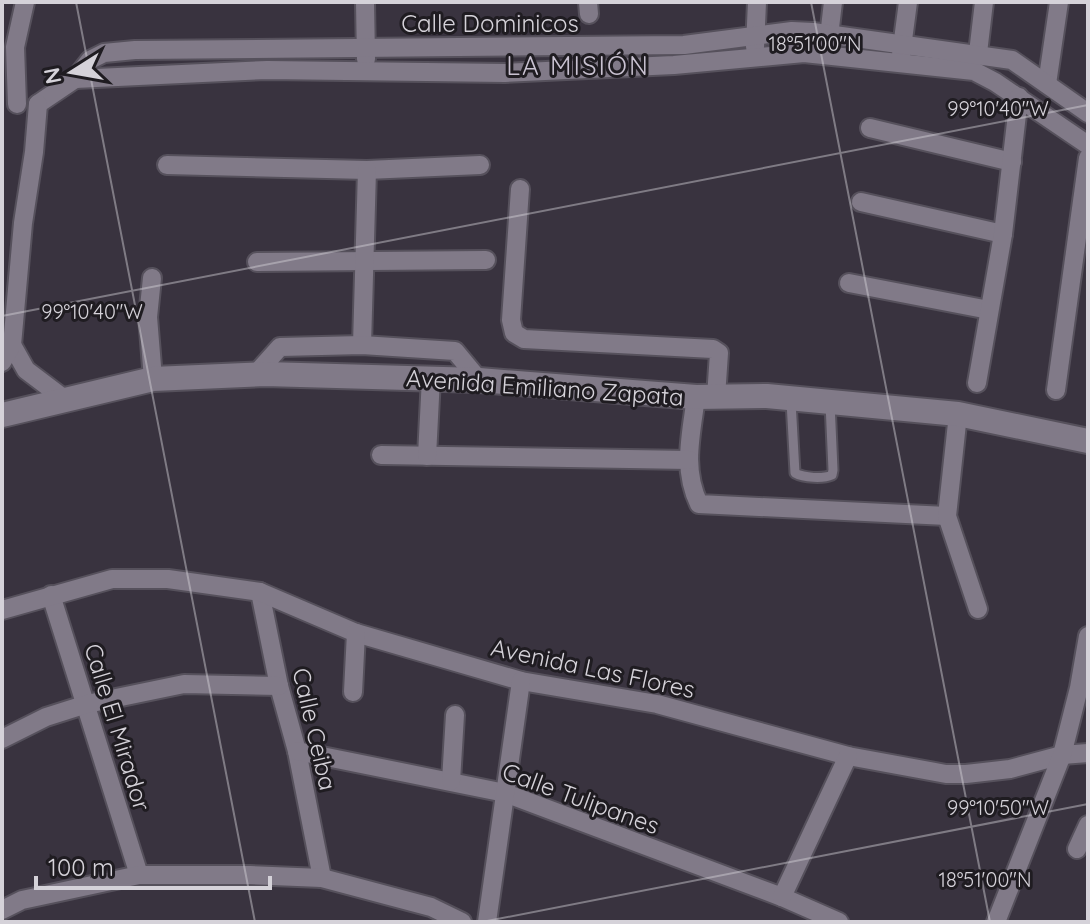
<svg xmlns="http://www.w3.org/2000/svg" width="1090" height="924" viewBox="0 0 1090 924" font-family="Quicksand,sans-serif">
<rect width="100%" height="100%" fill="#39333f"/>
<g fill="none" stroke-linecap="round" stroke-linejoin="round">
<g stroke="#56515c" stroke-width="13">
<path id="lane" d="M 791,401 L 795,473 C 804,478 823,479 832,475 L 833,470 L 830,403"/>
</g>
<g stroke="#56515c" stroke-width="22">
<g id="street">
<path d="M 365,2 L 366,59"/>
<path d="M 588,2 L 589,14"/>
<path d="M 828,45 L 833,2"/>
<path d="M 755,47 L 757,2"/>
<path d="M 978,53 L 984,2"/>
<path d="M 901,55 L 908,2"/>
<path d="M 75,79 L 267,70 L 505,73 L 674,65 L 804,53 L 974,71 L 995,82 L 1088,145"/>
<path d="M 1047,84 L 1059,2"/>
<path d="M 17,104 L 15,47 L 25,2"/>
<path d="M 38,104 L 75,79 L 90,60 L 104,53 L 135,50 L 684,45 L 792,31 L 813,32 L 1012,60 L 1088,113"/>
<path d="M 870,128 L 1012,162"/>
<path d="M 167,165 L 367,170 L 480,165"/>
<path d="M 520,189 L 511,320 L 514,333 L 524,339 L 713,349 L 719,353 L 716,397"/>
<path d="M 861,202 L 1003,234"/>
<path d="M 257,262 L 486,260"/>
<path d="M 152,278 L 148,317 L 153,379"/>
<path d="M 849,283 L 989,310"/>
<path d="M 12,345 L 26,370 L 63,398"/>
<path d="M 362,345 L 367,170"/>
<path d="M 2,362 L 12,345 L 23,223 L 34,152 L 38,104"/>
<path d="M 255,375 L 280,347 L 362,345 L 455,351 L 479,380"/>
<path d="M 977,383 L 1003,234 L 1019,97"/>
<path d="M 1056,390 L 1088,158"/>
<path d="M 696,397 C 691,435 682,469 699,504 L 947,516"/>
<path d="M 958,414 L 947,516 L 978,609"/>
<path d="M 381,455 L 689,460"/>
<path d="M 427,456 L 431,378"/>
<path d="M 260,592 L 279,686 L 297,751 L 322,878"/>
<path d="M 51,595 L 139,875"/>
<path d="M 2,610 L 112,579 L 168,579 L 260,592 L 356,633 L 521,681 L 657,704 L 848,756 L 946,774 L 966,774 L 1010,769 L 1062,755 L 1088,753"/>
<path d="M 353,692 L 356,633"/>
<path d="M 2,739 L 46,717 L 87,704 L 184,684 L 279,686"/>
<path d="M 297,751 L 505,793 L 782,897 L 839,922"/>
<path d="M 451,781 L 455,715"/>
<path d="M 1077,849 L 1088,825"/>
<path d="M 782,897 L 848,756"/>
<path d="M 2,910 L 22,900 L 139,875 L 250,875 L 322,878 L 431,907 L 462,922"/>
<path d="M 487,922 L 521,681"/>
<path d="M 996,922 L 1062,755 L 1079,688 L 1088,636"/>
</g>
</g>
<g stroke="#56515c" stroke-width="28">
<path id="secondary" d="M 2,415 L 153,379 L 265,374 L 479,380 L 696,397 L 767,396 L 958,414 L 1088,441"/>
</g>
<use href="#lane" stroke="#817a88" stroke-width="9"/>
<use href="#street" stroke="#817a88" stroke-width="18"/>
<use href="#secondary" stroke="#817a88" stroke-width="24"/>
</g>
<path fill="none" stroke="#d5d2d9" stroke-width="2" stroke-opacity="0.45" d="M 76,2 L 255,922M 811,2 L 990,922M 2,316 L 1088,105M 482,922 L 1088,804"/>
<g text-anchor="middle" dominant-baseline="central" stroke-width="6" stroke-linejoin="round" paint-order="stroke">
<g font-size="24" fill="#d5d2d9" stroke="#1f1c21">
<text x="490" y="23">Calle Dominicos</text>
<text transform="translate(545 387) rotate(4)">Avenida Emiliano Zapata</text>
<text transform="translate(593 668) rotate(12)">Avenida Las Flores</text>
<text transform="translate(118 727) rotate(73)">Calle El Mirador</text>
<text transform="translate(315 729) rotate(77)">Calle Ceiba</text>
<text transform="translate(581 798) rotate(20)">Calle Tulipanes</text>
</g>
<g font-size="26" letter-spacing="2" fill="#c9c2d1" stroke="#1f1c21">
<text x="578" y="65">LA MISIÓN</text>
</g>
</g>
<g font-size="20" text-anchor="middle" fill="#d5d2d9" stroke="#1f1c21" stroke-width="6" stroke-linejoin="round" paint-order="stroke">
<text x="815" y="51">18°51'00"N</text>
<text x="998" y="116">99°10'40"W</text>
<text x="92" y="319">99°10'40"W</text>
<text x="998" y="815">99°10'50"W</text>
<text x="985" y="887">18°51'00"N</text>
</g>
<rect width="1090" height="924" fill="none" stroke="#d5d2d9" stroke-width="8"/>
<g transform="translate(72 72) rotate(259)" stroke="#1f1c21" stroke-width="6" paint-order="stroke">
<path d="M0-6L14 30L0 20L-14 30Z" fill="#d5d2d9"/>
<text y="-12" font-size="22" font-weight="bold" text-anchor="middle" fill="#d5d2d9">N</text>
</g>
<path d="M36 876v12h234v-12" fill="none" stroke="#d5d2d9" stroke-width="4"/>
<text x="48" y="876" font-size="24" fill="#d5d2d9" stroke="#1f1c21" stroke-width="6" paint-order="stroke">100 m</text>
</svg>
